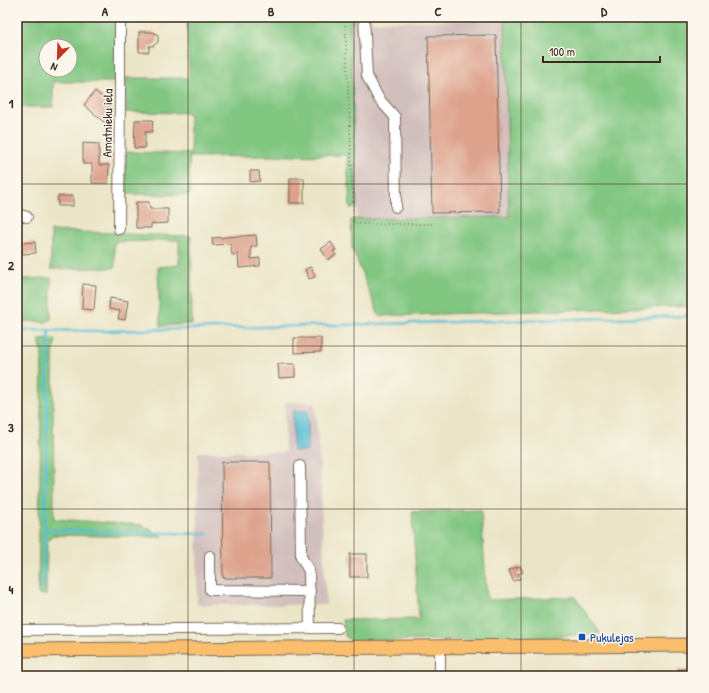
<svg xmlns="http://www.w3.org/2000/svg" width="709" height="693" viewBox="0 0 709 693" font-family="'Patrick Hand',sans-serif">
<rect width="100%" height="100%" fill="#fbf7ec"/>
<filter id="ink" filterUnits="userSpaceOnUse"><feTurbulence type="fractalNoise" baseFrequency=".025" numOctaves="2"/><feDisplacementMap in="SourceGraphic" scale="8" xChannelSelector="R" yChannelSelector="G"/><feConvolveMatrix kernelMatrix="1 2 1 2 8 2 1 2 1" color-interpolation-filters="sRGB"/></filter>
<filter id="wash" filterUnits="userSpaceOnUse"><feTurbulence type="fractalNoise" baseFrequency=".012" numOctaves="4" result="noise"/><feDisplacementMap in="SourceGraphic" scale="16" xChannelSelector="R" yChannelSelector="G"/><feGaussianBlur stdDeviation="0.9" result="paint"/><feColorMatrix in="noise" values="0 0 0 0 0 0 0 0 0 0 0 0 0 0 0 0 0 1.4 0 .05"/><feComposite in="paint" operator="in"/></filter>
<g filter="url(#wash)">
<rect width="100%" height="100%" fill="#ebe5c7"/>
<g fill="#d1bfbd">
<path d="M 505,20 L 509,217 L 357,219 L 350,22 Z"/>
<path d="M 285,402 L 315,402 L 319,453 L 326,605 L 197,605 L 198,452 L 285,452 Z"/>
</g>
<g fill="#81c681" stroke="#5e7850" fill-rule="evenodd">
<path d="M 17,17 L 116,17 L 117,81 L 114,82 L 53,82 L 53,107 L 17,107 ZM 46,46 L 70,46 L 70,70 L 46,70 Z"/>
<path d="M 312,17 L 356,17 L 355,22 L 350,22 L 357,207 L 350,208 L 347,155 L 189,157 L 190,195 L 124,194 L 125,153 L 129,152 L 191,154 L 189,113 L 129,112 L 126,113 L 126,78 L 189,78 L 187,19 Z"/>
<path d="M 692,17 L 692,306 L 379,316 L 352,248 L 351,220 L 357,219 L 509,217 L 505,20 Z"/>
<path d="M 51,231 L 114,233 L 123,234 L 191,236 L 192,324 L 160,326 L 158,267 L 179,265 L 179,240 L 114,242 L 115,268 L 51,269 Z"/>
<path d="M 51,278 L 51,319 L 47,322 L 17,321 L 17,279 Z"/>
<path d="M 56,339 L 53,355 L 54,519 L 142,525 L 163,537 L 53,535 L 47,542 L 46,595 L 38,594 L 42,352 L 39,340 Z"/>
<path d="M 481,510 L 487,600 L 575,597 L 600,633 L 531,639 L 351,641 L 345,636 L 343,620 L 419,619 L 412,512 Z"/>
</g>
<rect fill="#59bdd7" stroke="#4a747a" x="293" y="411" width="15" height="40"/>
<g fill="none" stroke-linecap="round" stroke-linejoin="round">
<g stroke="#59bdd7" stroke-width="2.5">
<path d="M 17,330 L 104,331 L 692,316"/>
<path d="M 44,530 L 207,534"/>
<path d="M 43,589 L 49,330"/>
</g>
</g>
<g id="blocks">
<g fill="#dda28c">
<path d="M 139,32 L 153,32 L 158,35 L 158,42 L 153,46 L 149,46 L 149,52 L 139,52 Z"/>
<path d="M 496,35 L 500,212 L 432,213 L 428,36 Z"/>
<path d="M 95,91 L 111,104 L 106,110 L 112,115 L 105,123 L 84,105 Z"/>
<path d="M 135,120 L 153,120 L 152,132 L 145,132 L 145,148 L 134,148 Z"/>
<path d="M 83,143 L 99,144 L 99,165 L 109,165 L 108,183 L 92,183 L 92,164 L 83,164 Z"/>
<path d="M 250,171 L 259,171 L 260,181 L 250,182 Z"/>
<rect x="290" y="178" width="14" height="25"/>
<rect x="58" y="196" width="15" height="10"/>
<path d="M 136,202 L 149,202 L 150,209 L 168,209 L 168,223 L 151,224 L 151,228 L 136,228 Z"/>
<path d="M 256,235 L 257,246 L 251,247 L 251,259 L 260,258 L 260,266 L 239,268 L 238,254 L 232,255 L 231,244 L 213,245 L 212,238 Z"/>
<path d="M 35,242 L 36,253 L 22,254 L 21,243 Z"/>
<path d="M 331,242 L 336,250 L 333,251 L 336,255 L 328,260 L 321,249 Z"/>
<path d="M 311,267 L 315,277 L 309,279 L 305,269 Z"/>
<path d="M 83,284 L 96,285 L 94,310 L 82,309 Z"/>
<path d="M 110,298 L 128,301 L 125,320 L 118,319 L 120,311 L 109,309 Z"/>
<path d="M 294,338 L 321,338 L 321,352 L 294,353 Z"/>
<path d="M 278,364 L 295,364 L 295,377 L 279,378 Z"/>
<path d="M 222,462 L 270,462 L 271,578 L 223,578 Z"/>
<rect x="350" y="554" width="17" height="23"/>
<path d="M 520,566 L 523,572 L 518,574 L 520,579 L 513,581 L 509,570 Z"/>
<rect x="678" y="669" width="12" height="7"/>
</g>
</g>
</g>
<g filter="url(#ink)">
<use href="#blocks" fill-opacity="0" stroke="#796b59" stroke-width="1"/>
<g fill="none" stroke-linecap="round" stroke-linejoin="round">
<g stroke="#796b59" stroke-width="12">
<g id="minor">
<path d="M 364,17 L 367,76 L 379,99 L 395,117 L 396,207"/>
<path d="M 17,214 L 27,217"/>
<path d="M 119,229 L 120,82 L 120,17"/>
<path d="M 300,466 L 301,557 L 309,571 L 310,628"/>
<path d="M 210,556 L 210,590 L 310,591"/>
<path d="M 17,630 L 338,628"/>
<path d="M 440,676 L 440,647"/>
</g>
</g>
<g stroke="#796b59" stroke-width="15">
<path id="major" d="M 17,650 L 692,645"/>
</g>
<path stroke="#796b59" stroke-width="1.5" stroke-dasharray="1 3" stroke-linecap="butt" d="M 345,17 L 354,224 L 432,224"/>
<use href="#minor" stroke="#fff" stroke-width="10"/>
<use href="#major" stroke="#fabe6d" stroke-width="13"/>
</g>
</g>
<path fill="none" stroke="#3b2a1e" stroke-width="1" stroke-opacity="0.55" d="M 188,17 L 188,676M 354,17 L 354,676M 521,17 L 521,676M 17,184 L 692,184M 17,346 L 692,346M 17,509 L 692,509"/>
<rect fill="#1a4fb4" stroke="#fbf7ec" stroke-width="1.5" x="578" y="633" width="8" height="8" rx="2"/>
<g text-anchor="middle" dominant-baseline="central" stroke-width="3" stroke-linejoin="round" paint-order="stroke">
<g font-size="13" fill="#3b2a1e" stroke="#fbf7ec">
<text transform="translate(107 123) rotate(-89)">Amatnieku iela</text>
</g>
<g font-size="13" fill="#164399" stroke="#fbf7ec" text-anchor="start">
<text x="590" y="637">Puķulejas</text>
</g>
</g>
<rect width="709" height="693" fill="none" stroke="#fbf7ec" stroke-width="44"/>
<g transform="translate(58 58) rotate(203)"><circle r="19" fill="#fbf7ec" stroke="#aea59a"/>
<path d="M0-3L7 15L0 10L-7 15Z" fill="#c8321e"/>
<text y="-6" font-size="11" font-weight="bold" text-anchor="middle" fill="#3b2a1e">N</text>
</g>
<path d="M543 56v6h117v-6" fill="none" stroke="#3b2a1e" stroke-width="2"/>
<text x="549" y="56" font-size="12" fill="#3b2a1e" stroke="#fbf7ec" stroke-width="3" paint-order="stroke">100 m</text>
<rect x="22" y="22" width="665" height="649" fill="none" stroke="#3b2a1e" stroke-width="1.5"/>
<g font-size="13" text-anchor="middle" font-weight="bold" fill="#3b2a1e">
<text x="105" y="16">A</text>
<text x="271" y="16">B</text>
<text x="438" y="16">C</text>
<text x="604" y="16">D</text>
<text x="11" y="108">1</text>
<text x="11" y="270">2</text>
<text x="11" y="432">3</text>
<text x="11" y="594">4</text>
</g>
</svg>
